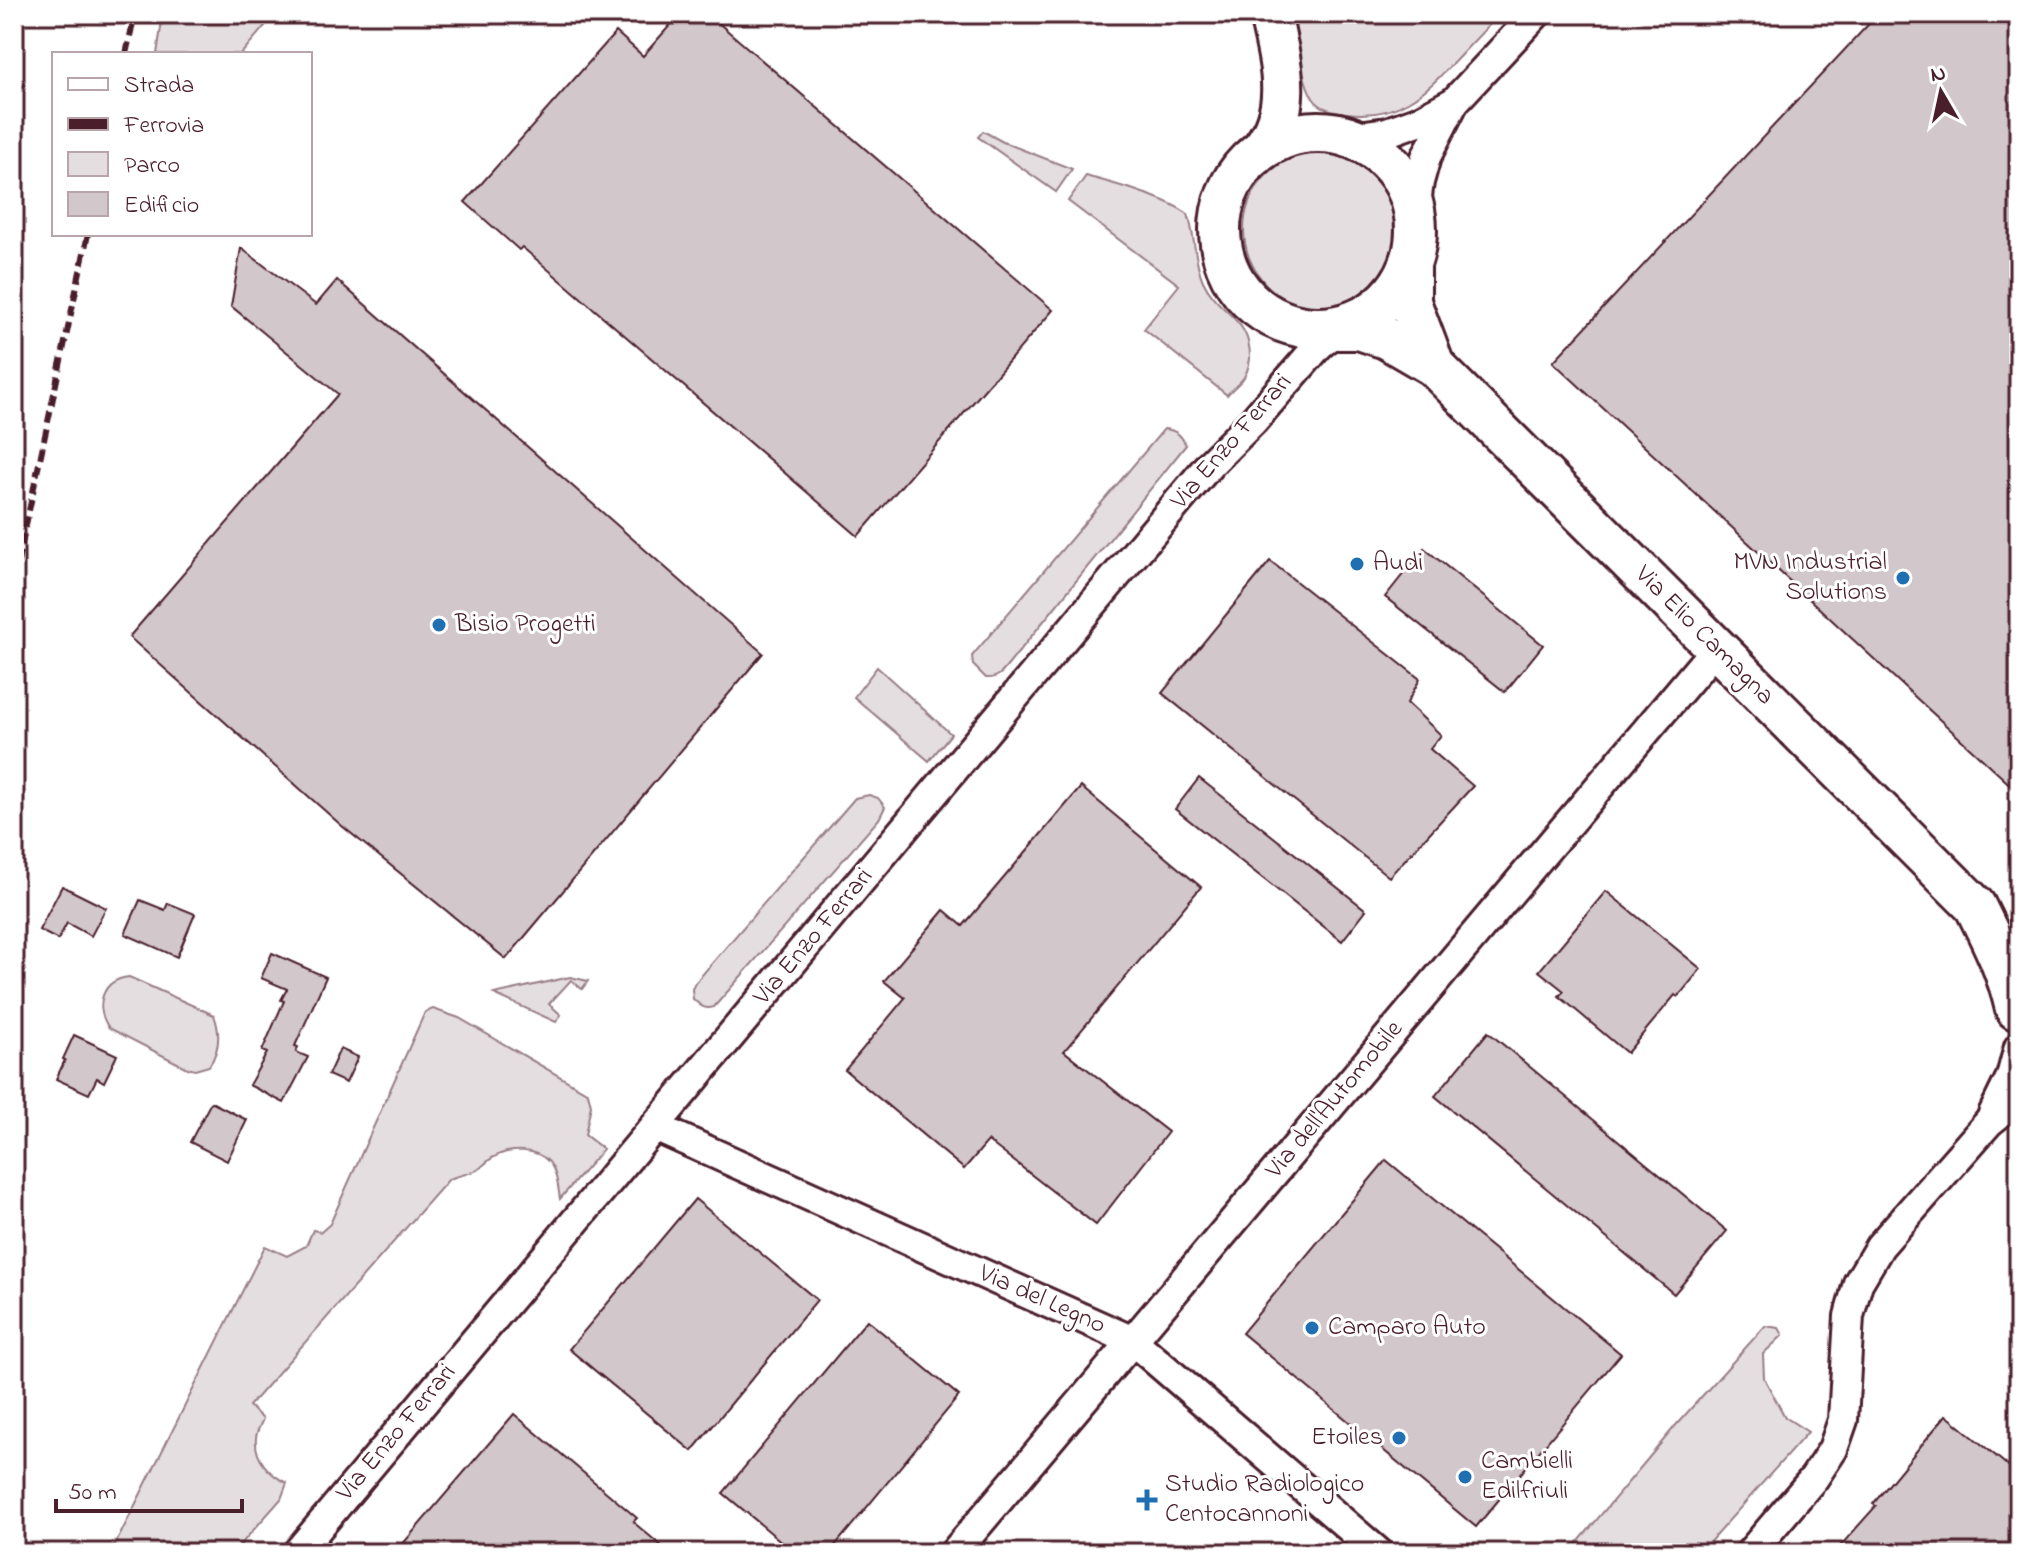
<svg xmlns="http://www.w3.org/2000/svg" width="2033" height="1567" viewBox="0 0 2033 1567" font-family="'Indie Flower',sans-serif">
<rect width="100%" height="100%" fill="#fff"/>
<filter id="ink" filterUnits="userSpaceOnUse"><feTurbulence type="fractalNoise" baseFrequency=".0125" numOctaves="2"/><feDisplacementMap in="SourceGraphic" scale="16" xChannelSelector="R" yChannelSelector="G"/><feConvolveMatrix kernelMatrix="1 2 1 2 8 2 1 2 1" color-interpolation-filters="sRGB"/></filter>
<g filter="url(#ink)">
<g fill="#e5dee0" stroke="#987e86" stroke-width="2">
<path d="M 163,14 L 275,14 L 241,54 L 157,54 Z"/>
<path d="M 1292,14 L 1500,14 C 1485,29 1471,44 1457,59 C 1424,94 1397,120 1346,113 C 1333,111 1320,109 1313,98 C 1301,79 1297,37 1292,14 Z"/>
<path d="M 983,131 L 1003,142 L 1072,169 L 1056,192 L 978,137 Z"/>
<circle cx="1322" cy="230" r="78"/>
<path d="M 1086,176 C 1114,184 1165,197 1188,214 C 1195,236 1194,261 1203,281 C 1219,315 1251,317 1250,359 C 1249,365 1248,371 1244,377 C 1240,383 1232,389 1227,395 L 1144,329 L 1179,285 L 1068,201 Z"/>
<path d="M 1164,429 C 1176,430 1181,435 1186,445 L 1009,664 C 1002,673 997,679 986,678 L 973,665 L 972,656 Z"/>
<path d="M 877,667 L 951,734 L 929,761 L 854,697 Z"/>
<path d="M 869,795 L 878,798 L 885,807 L 879,819 L 714,1007 C 704,1010 701,1006 693,999 L 692,989 L 695,983 L 855,798 Z"/>
<path d="M 129,977 L 214,1015 C 221,1034 220,1050 209,1066 L 195,1070 L 187,1068 L 109,1028 C 94,1007 101,980 129,977 Z"/>
<path d="M 570,977 L 588,981 L 582,989 L 571,980 L 549,1004 L 561,1015 L 556,1022 L 494,994 Z"/>
<path d="M 433,1009 L 459,1018 L 588,1093 L 591,1105 L 585,1135 L 603,1149 L 560,1199 C 558,1187 557,1172 549,1162 C 536,1148 510,1148 494,1157 C 488,1160 484,1165 479,1169 C 471,1174 458,1175 449,1179 L 249,1406 L 263,1419 C 261,1424 256,1432 256,1438 C 254,1459 270,1475 287,1483 L 281,1499 L 233,1553 L 111,1553 L 265,1246 L 287,1256 L 306,1246 L 313,1230 L 321,1232 L 330,1224 L 425,1012 Z"/>
<path d="M 1765,1326 L 1779,1328 L 1783,1335 L 1763,1354 L 1764,1378 L 1785,1417 L 1808,1432 L 1707,1545 L 1705,1553 L 1569,1553 L 1677,1424 Z"/>
</g>
<g fill="#d2c7cb" stroke="#4a1f2b" stroke-width="2">
<path d="M 680,14 L 708,14 L 1053,310 L 858,536 L 522,247 L 519,250 L 465,202 L 616,32 L 643,56 Z"/>
<path d="M 1878,14 L 2019,14 L 2019,793 L 1553,362 Z"/>
<path d="M 241,248 L 316,305 L 337,280 L 763,653 L 506,959 L 342,826 L 129,637 L 338,394 L 231,306 Z"/>
<path d="M 1424,548 L 1543,645 L 1505,692 L 1385,597 Z"/>
<path d="M 1270,561 L 1420,679 L 1407,703 L 1441,735 L 1430,749 L 1473,786 L 1389,877 L 1162,693 Z"/>
<path d="M 1199,778 L 1366,910 L 1342,941 L 1175,809 Z"/>
<path d="M 1081,787 L 1201,887 L 1064,1051 L 1168,1132 L 1096,1225 L 988,1141 L 964,1169 L 845,1070 L 905,998 L 884,981 L 944,910 L 963,926 Z"/>
<path d="M 62,886 L 106,908 L 91,936 L 67,923 L 58,940 L 39,930 Z"/>
<path d="M 1606,891 L 1701,969 L 1678,997 L 1675,995 L 1627,1053 L 1559,996 L 1564,991 L 1539,971 Z"/>
<path d="M 140,900 L 165,910 L 168,903 L 195,914 L 177,957 L 125,934 Z"/>
<path d="M 272,953 L 326,977 L 295,1046 L 298,1047 L 296,1052 L 308,1057 L 284,1103 L 249,1085 L 267,1053 L 262,1051 L 284,1001 L 281,1000 L 287,989 L 261,978 Z"/>
<path d="M 1488,1032 L 1727,1231 L 1674,1294 L 1435,1096 Z"/>
<path d="M 74,1035 L 117,1055 L 104,1082 L 97,1078 L 89,1094 L 56,1079 L 65,1060 L 63,1059 Z"/>
<path d="M 340,1049 L 358,1057 L 346,1083 L 328,1075 Z"/>
<path d="M 211,1102 L 247,1120 L 227,1161 L 190,1142 Z"/>
<path d="M 1386,1160 L 1621,1354 L 1476,1527 L 1242,1333 Z"/>
<path d="M 695,1199 L 817,1300 L 692,1451 L 569,1349 Z"/>
<path d="M 867,1320 L 959,1396 L 829,1553 L 795,1553 L 723,1493 Z"/>
<path d="M 514,1414 L 637,1518 L 633,1522 L 670,1553 L 395,1553 Z"/>
<path d="M 1946,1415 L 2019,1475 L 2019,1553 L 1834,1553 L 1876,1506 L 1873,1504 Z"/>
</g>
<g fill="none" stroke-linecap="round" stroke-linejoin="round">
<g stroke="#4a1f2b" stroke-width="34">
<g id="street">
<path d="M 1454,102 L 1536,14"/>
<path d="M 1351,137 L 1387,132 L 1418,121 L 1454,102 L 1426,157 L 1419,182 L 1415,210"/>
<path d="M 1993,1114 L 2011,1077 L 2019,1047"/>
<path d="M 655,1127 L 1133,1341 L 1379,1553"/>
<path d="M 297,1553 L 1210,464 L 1253,421 L 1319,345 L 1339,329"/>
<path d="M 954,1553 L 1716,648"/>
<path d="M 1750,1553 L 1814,1478 L 1833,1449 L 1843,1420 L 1849,1316 L 1858,1283 L 1880,1246 L 1989,1122 L 2019,1098"/>
</g>
</g>
<g stroke="#4a1f2b" stroke-width="46">
<g id="secondary">
<circle cx="1318" cy="230" r="98"/>
<path d="M 1262,149 C 1295,107 1280,61 1270,14"/>
<path d="M 1410,268 L 1410,302 L 1434,366"/>
<path d="M 1339,329 L 1359,329 L 1386,338 L 1434,366 L 1975,906 C 1993,942 2007,970 2016,1009"/>
</g>
</g>
<use href="#street" stroke="#fff" stroke-width="28"/>
<use href="#secondary" stroke="#fff" stroke-width="40"/>
<g stroke="#4a1f2b" stroke-width="6" stroke-dasharray="12 6" stroke-linecap="butt">
<path d="M 126,54 L 135,14"/>
<path d="M 14,581 L 88,234"/>
</g>
</g>
</g>
<g fill="#1f6fb2" stroke="#fff" stroke-width="3">
<circle cx="1357" cy="564" r="8"/>
<circle cx="1903" cy="578" r="8"/>
<circle cx="439" cy="625" r="8"/>
<circle cx="1312" cy="1328" r="8"/>
<circle cx="1399" cy="1438" r="8"/>
<circle cx="1465" cy="1477" r="8"/>
<path d="M1143 1488h8v8h8v8h-8v8h-8v-8h-8v-8h8z"/>
</g>
<g text-anchor="middle" dominant-baseline="central" stroke-width="6" stroke-linejoin="round" paint-order="stroke">
<g font-size="26" fill="#4a1f2b" stroke="#fff">
<text transform="translate(1232 442) rotate(-49)">Via Enzo Ferrari</text>
<text transform="translate(1704 636) rotate(45)">Via Elio Camagna</text>
<text transform="translate(814 937) rotate(-50)">Via Enzo Ferrari</text>
<text transform="translate(1335 1100) rotate(-50)">Via dell'Automobile</text>
<text transform="translate(1042 1300) rotate(24)">Via del Legno</text>
<text transform="translate(397 1433) rotate(-50)">Via Enzo Ferrari</text>
</g>
<g font-size="26" fill="#4a1f2b" stroke="#fff" text-anchor="start">
<text x="1887" y="563" text-anchor="end">MVN Industrial<tspan x="1887" dy="30">Solutions</tspan></text>
<text x="1373" y="564">Audi</text>
<text x="455" y="625">Bisio Progetti</text>
<text x="1328" y="1328">Camparo Auto</text>
<text x="1383" y="1438" text-anchor="end">Etoiles</text>
<text x="1481" y="1462">Cambielli<tspan x="1481" dy="30">Edilfriuli</tspan></text>
<text x="1165" y="1485">Studio Radiologico<tspan x="1165" dy="30">Centocannoni</tspan></text>
</g>
</g>
<rect width="2033" height="1567" fill="none" stroke="#fff" stroke-width="48"/>
<rect x="24" y="24" width="1985" height="1519" fill="none" stroke="#4a1f2b" stroke-width="3" filter="url(#ink)"/>
<rect x="52" y="52" width="260" height="184" fill="#ffffff" stroke="#b7a5aa" stroke-width="2"/>
<rect x="68" y="78" width="40" height="12" fill="#ffffff" stroke="#b7a5aa" stroke-width="2"/>
<text x="124" y="92" font-size="24" fill="#4a1f2b">Strada</text>
<rect x="68" y="118" width="40" height="12" fill="#4a1f2b" stroke="#b7a5aa" stroke-width="2"/>
<text x="124" y="132" font-size="24" fill="#4a1f2b">Ferrovia</text>
<rect x="68" y="152" width="40" height="24" fill="#e5dee0" stroke="#b7a5aa" stroke-width="2"/>
<text x="124" y="172" font-size="24" fill="#4a1f2b">Parco</text>
<rect x="68" y="192" width="40" height="24" fill="#d2c7cb" stroke="#b7a5aa" stroke-width="2"/>
<text x="124" y="212" font-size="24" fill="#4a1f2b">Edificio</text>
<g transform="translate(1941 92) rotate(351)" stroke="#ffffff" stroke-width="6" paint-order="stroke">
<path d="M0-6L14 30L0 20L-14 30Z" fill="#4a1f2b"/>
<text y="-12" font-size="22" font-weight="bold" text-anchor="middle" fill="#4a1f2b">N</text>
</g>
<path d="M56 1499v12h186v-12" fill="none" stroke="#4a1f2b" stroke-width="4"/>
<text x="68" y="1499" font-size="24" fill="#4a1f2b" stroke="#ffffff" stroke-width="6" paint-order="stroke">50 m</text>
</svg>
